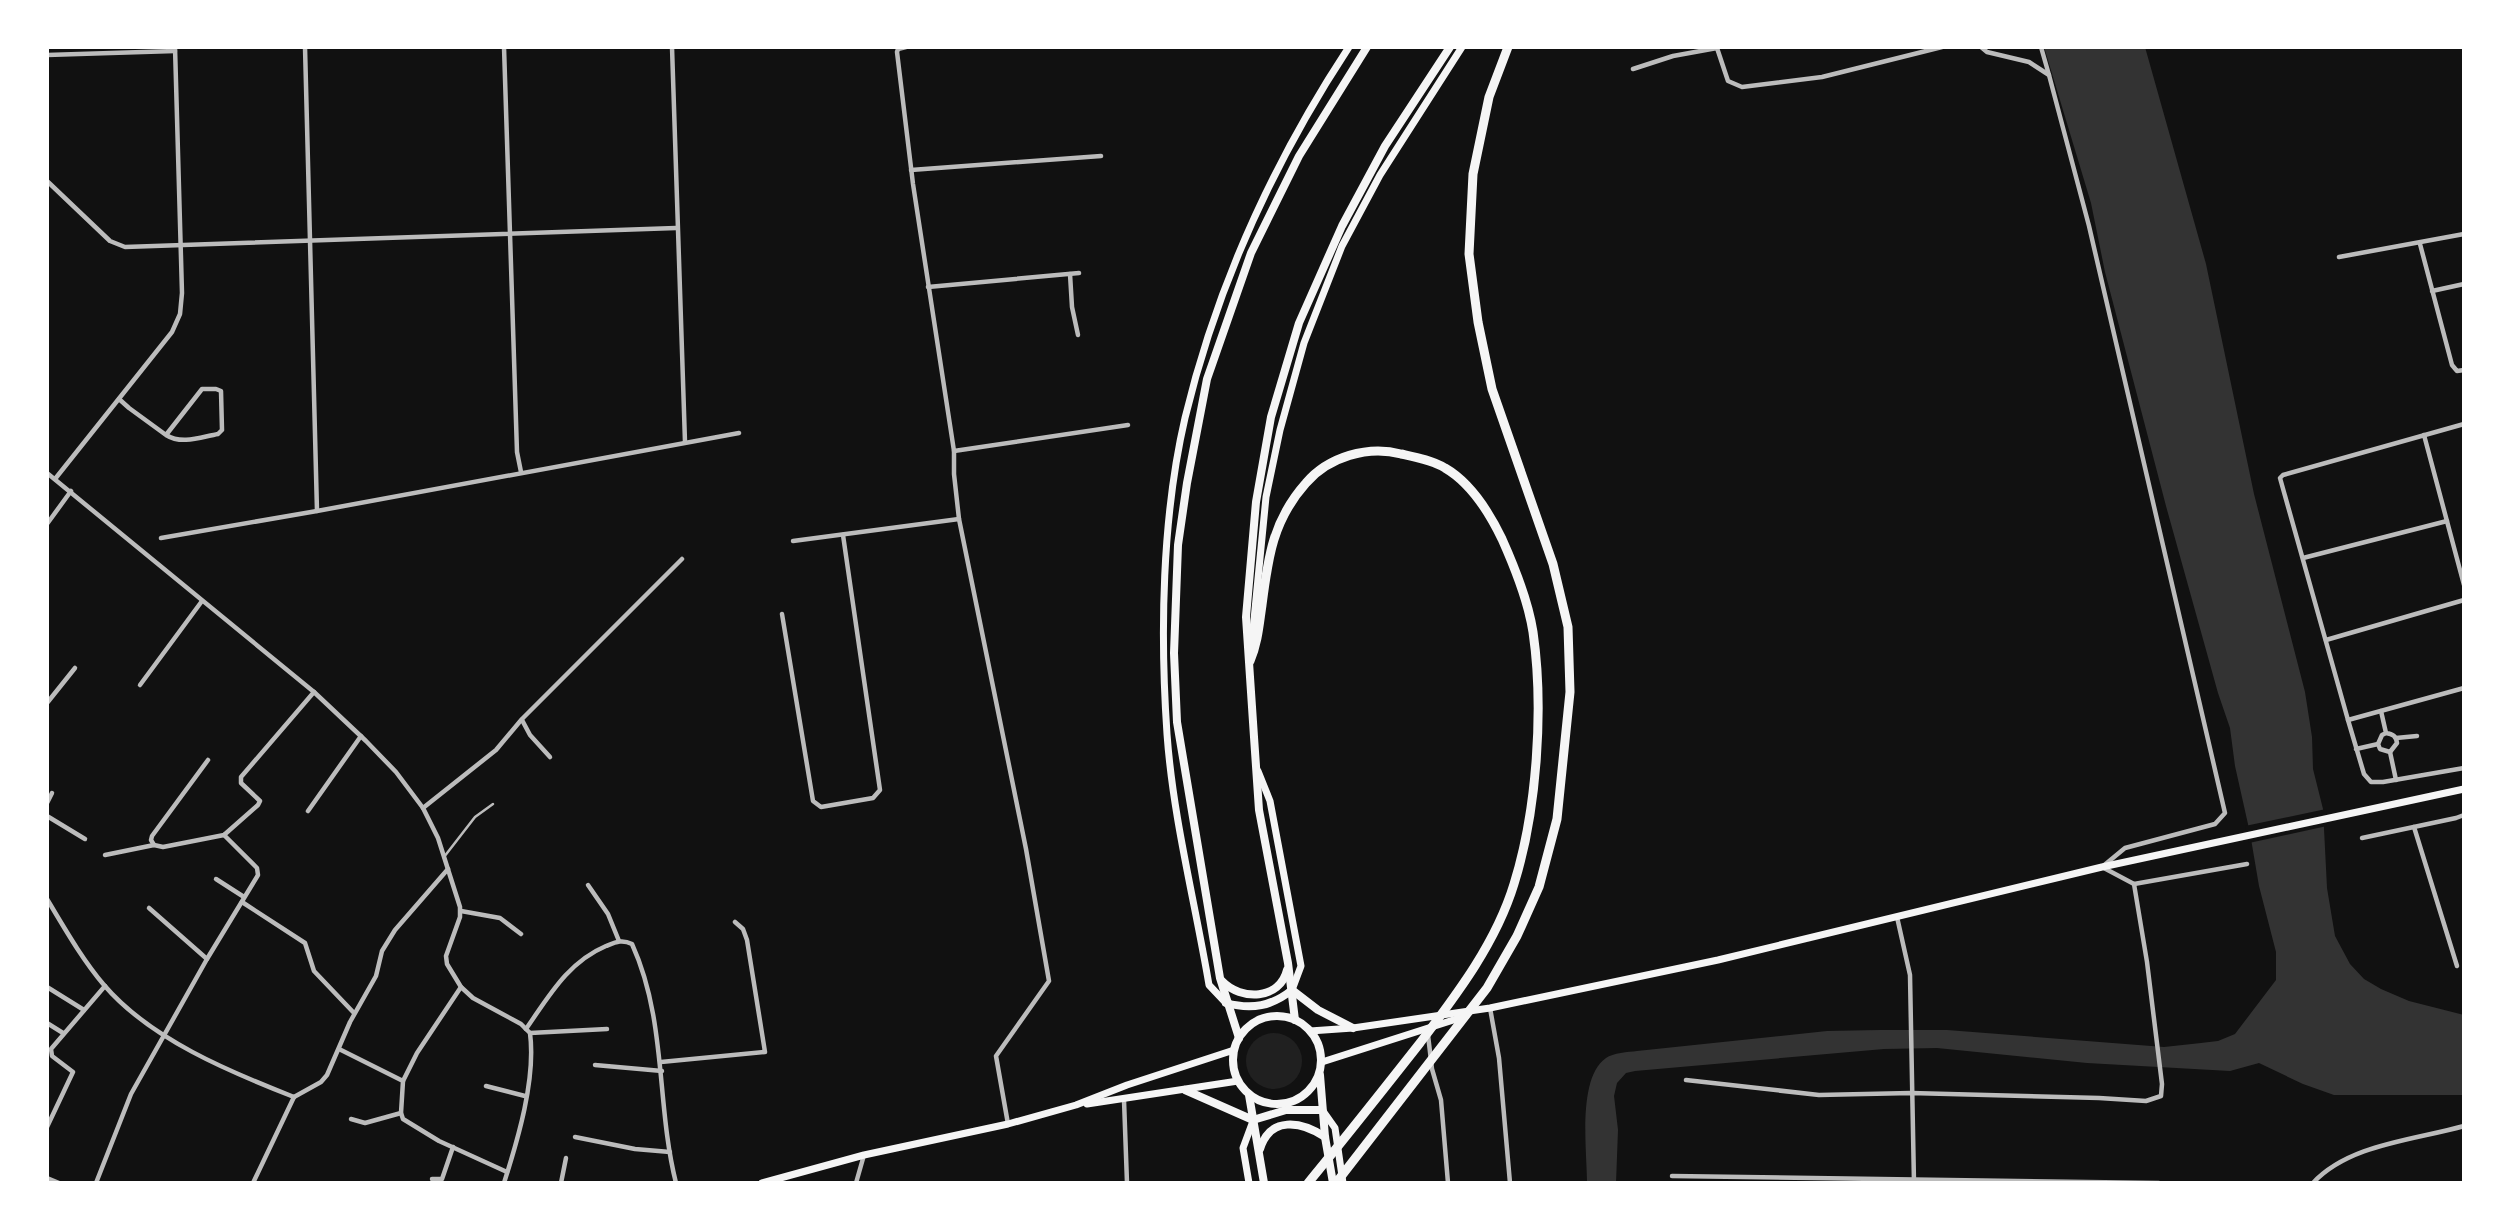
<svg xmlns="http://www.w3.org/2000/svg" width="2511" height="1230" viewBox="0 0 2511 1230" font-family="Roboto,sans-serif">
<rect width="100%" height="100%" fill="#111"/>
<circle fill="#202020" cx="1274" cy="1061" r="28"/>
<path fill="#333" d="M 2044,47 L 2145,47 L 2206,264 L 2254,494 L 2305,692 L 2312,737 L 2313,769 L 2323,809 L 2327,888 L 2335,936 L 2350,964 L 2364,979 L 2381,989 L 2409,1001 L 2464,1015 L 2464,1095 L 2334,1095 L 2303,1084 L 2259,1063 L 2230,1071 L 2087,1063 L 1937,1048 L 1884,1049 L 1635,1071 L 1626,1073 L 1617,1083 L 1614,1096 L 1618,1130 L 1616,1183 L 1587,1183 C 1587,1151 1577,1078 1606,1058 C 1613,1053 1628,1052 1637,1051 L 1827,1031 L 1880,1030 L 1947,1030 L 2164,1047 L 2201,1043 L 2218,1041 L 2235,1034 L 2276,980 L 2276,952 L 2259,886 L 2250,833 L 2235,766 L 2230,728 L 2218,693 L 2166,506 L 2105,272 L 2091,203 Z"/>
<path fill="#111" d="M 2326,809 L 2327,826 L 2249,843 L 2245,826 Z"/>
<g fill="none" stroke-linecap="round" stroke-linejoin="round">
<path stroke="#bcbcbc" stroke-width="2.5" d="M 444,857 L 475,817 L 493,804"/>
<g stroke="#bcbcbc" stroke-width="4.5">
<path d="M 305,47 L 317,511"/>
<path d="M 504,47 L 517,452 L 521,472"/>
<path d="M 672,47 L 685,442"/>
<path d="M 906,47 L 898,49 L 897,52 L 913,184 L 954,451 L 954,474 L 959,519 L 1026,849 L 1049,981 L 996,1056 L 1008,1124"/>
<path d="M 1981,47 L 1987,52 L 2029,62 L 2049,75 L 2089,226 L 2225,813 L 2215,824 L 2125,848 L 2102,867 L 2134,884 L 2247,864"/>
<path d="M 2041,47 L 2049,75"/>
<path d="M 47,55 L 175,51"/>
<path d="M 1633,69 L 1673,56 L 1717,48 L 1728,81 L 1742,87 L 1822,77 L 1942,47"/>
<path d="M 911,170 L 1101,156"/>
<path d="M 47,181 L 110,241 L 125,247 L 676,228"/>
<path d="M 2420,244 L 2452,365 L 2457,371 L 2464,370"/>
<path d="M 2339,257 L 2464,234"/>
<path d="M 1070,274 L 1072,307 L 1078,335"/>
<path d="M 928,287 L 1079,273"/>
<path d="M 2432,291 L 2464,284"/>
<path d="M 119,399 L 129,408 L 166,435 C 182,445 201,437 218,434 L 222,430 L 221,391 L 216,389 L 202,389 L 166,435"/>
<path d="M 2464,424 L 2283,475 L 2280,478 L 2348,720 L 2464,688"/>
<path d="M 2424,435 L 2464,585"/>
<path d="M 954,451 L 1128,425"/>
<path d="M 47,473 L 314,692 L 366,741 L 396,772 L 423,808 L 438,838 L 460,907 L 460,917 L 446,956 L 447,964 L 461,987 L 473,998 L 521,1024 L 530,1033 C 536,1079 518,1139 504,1183"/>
<path d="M 55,479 L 172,332 L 180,314 L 182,293 L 175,47"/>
<path d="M 47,524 L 71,491"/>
<path d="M 161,538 L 317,511 L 739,433"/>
<path d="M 793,541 L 959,519"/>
<path d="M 2303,558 L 2447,521"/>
<path d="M 782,614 L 813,801 L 821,807 L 873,798 L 880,790 L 843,535"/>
<path d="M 2326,640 L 2464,600"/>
<path d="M 140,685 L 202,601"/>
<path d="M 47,703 L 75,668"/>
<path d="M 2381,711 L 2386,733 C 2393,734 2396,736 2397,743 L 2390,752 L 2380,749 L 2378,744 L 2382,735 L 2386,733"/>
<path d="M 522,720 L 530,735 L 550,757"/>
<path d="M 2348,720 L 2364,774 L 2371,782 L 2383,782 L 2464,768"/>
<path d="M 2396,738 L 2417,736"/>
<path d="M 2356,749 L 2378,744"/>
<path d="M 2390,752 L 2396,780"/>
<path d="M 208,760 L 152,836 L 151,840 L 154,845 L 163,847 L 224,835 L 258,805 L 260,801 L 241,783 L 241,777 L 314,692"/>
<path d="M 47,803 L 52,793"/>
<path d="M 423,808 L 496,750 L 522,719 L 682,559"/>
<path d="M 308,811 L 361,736"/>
<path d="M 47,816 L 85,839"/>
<path d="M 2414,827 L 2457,966"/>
<path d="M 2362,838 L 2456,818 L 2464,815"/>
<path d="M 105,855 L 154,845"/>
<path d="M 216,879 L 244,897"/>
<path d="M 588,885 L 608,914 L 619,941"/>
<path d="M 47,899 C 65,929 82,959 104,985 C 150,1039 230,1072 294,1097"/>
<path d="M 242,902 L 305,943 L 314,971 L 354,1013"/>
<path d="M 149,908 L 207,959"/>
<path d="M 461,911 L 500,918 L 521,934"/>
<path d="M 1897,917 L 1910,975 L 1914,1183"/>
<path d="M 47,987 L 84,1010"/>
<path d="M 1490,1008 L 1499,1058 L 1510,1183"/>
<path d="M 47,1023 L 63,1033"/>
<path d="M 526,1029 C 549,996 568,962 606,946 C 616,942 622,939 632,944 C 667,1021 656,1104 676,1183"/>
<path d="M 530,1033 L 607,1029"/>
<path d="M 1428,1035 L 1432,1069 L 1441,1100 L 1448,1183"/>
<path d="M 339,1049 L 403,1081 L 401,1113 L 403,1119 L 439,1141 L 507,1172"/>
<path d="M 661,1062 L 765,1052 L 747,940 L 743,929 L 735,922"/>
<path d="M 595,1065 L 662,1071"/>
<path d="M 1686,1080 L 1819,1095 L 1911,1093 L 2099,1098 L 2146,1101 L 2161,1096 L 2162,1084 L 2147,962 L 2134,884"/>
<path d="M 403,1081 L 417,1053 L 461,987"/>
<path d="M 486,1086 L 525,1096"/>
<path d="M 294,1097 L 321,1082 L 327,1075 L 350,1022 L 376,976 L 382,951 L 395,930 L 448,869"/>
<path d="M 1124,1100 L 1127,1183"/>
<path d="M 351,1119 L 365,1123 L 401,1113"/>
<path d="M 47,1127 L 73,1072 L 52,1056 L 51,1049 L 105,986"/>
<path d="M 575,1137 L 635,1149 L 670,1152"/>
<path d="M 1672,1176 L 2159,1183"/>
<path d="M 47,1178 L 59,1183"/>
<path d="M 432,1179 L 442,1179 L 453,1147"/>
<path d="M 96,1183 L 131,1094 L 207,959 L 258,875 L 257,868 L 224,835"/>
<path d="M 253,1183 L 294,1097"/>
<path d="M 561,1183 L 566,1158"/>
<path d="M 856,1183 L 864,1155"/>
<path d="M 2313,1183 C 2349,1144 2415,1140 2464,1126"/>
</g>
<g stroke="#f5f5f5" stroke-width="7">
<path d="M 1310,1031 L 1353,1028 L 1490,1008 L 1718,960 L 2102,867 L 2464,789"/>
<path d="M 1322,1062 L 1466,1016"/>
<path d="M 1087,1104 L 1238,1081"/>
<path d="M 762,1183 L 864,1155 L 1008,1124 L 1076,1105 L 1127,1085 L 1234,1050"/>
</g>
<g stroke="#f5f5f5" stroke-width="7">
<path d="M 1251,650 L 1266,497 L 1280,430 L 1304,343 L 1342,246 L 1380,175 L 1462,47"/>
<path d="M 1258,771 L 1270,801 L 1301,966 L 1292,990"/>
<path d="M 1226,1003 L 1209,985 C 1195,902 1173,818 1167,734 C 1160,633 1162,517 1185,418 C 1217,285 1274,161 1349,47"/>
<path d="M 1323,1111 L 1335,1128 L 1343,1183"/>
<path d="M 1249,1183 L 1243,1148 L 1253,1121"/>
</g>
<g stroke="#f5f5f5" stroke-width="8">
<path d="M 1222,981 C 1241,1001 1280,1000 1287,970"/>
<path d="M 1292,990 L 1318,1010 L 1353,1028"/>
<path d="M 1226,1003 C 1252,1010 1272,1006 1292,990"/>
<circle cx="1277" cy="1060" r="44"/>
<path d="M 1295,1020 L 1288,963 L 1259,810 L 1254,737 L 1246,617 L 1256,502 L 1271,417 L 1299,323 L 1342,226 L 1385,146 L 1450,47"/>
<path d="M 1239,1038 L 1220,978 L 1177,722 L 1174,653 L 1178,545 L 1187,483 L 1207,379 L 1251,253 L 1299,156 L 1367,47"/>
<path d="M 1320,1075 L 1325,1137 L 1333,1183"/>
<path d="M 1185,1090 L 1253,1120 L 1286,1110 L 1322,1110"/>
<path d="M 1249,1095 L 1264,1183"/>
<path d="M 1260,1149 C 1270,1116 1301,1121 1325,1137"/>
</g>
<g stroke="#f5f5f5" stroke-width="9">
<path d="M 1250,661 C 1258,642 1259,625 1262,605 C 1268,557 1273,520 1306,483 C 1328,457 1368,445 1401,454 C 1415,457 1432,460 1445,468 C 1471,483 1489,512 1502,539 C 1515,568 1528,600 1533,632 C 1544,708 1537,811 1514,884 C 1496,943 1457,994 1420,1043 C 1383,1090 1346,1137 1308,1183"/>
<path d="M 1336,1183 L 1487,988 L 1517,936 L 1539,887 L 1557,819 L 1570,692 L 1568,627 L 1553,564 L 1492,389 L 1478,322 L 1469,254 L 1473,174 L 1489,97 L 1508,47"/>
</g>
</g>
<rect width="2511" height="1230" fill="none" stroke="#ffffff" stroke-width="98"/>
</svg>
